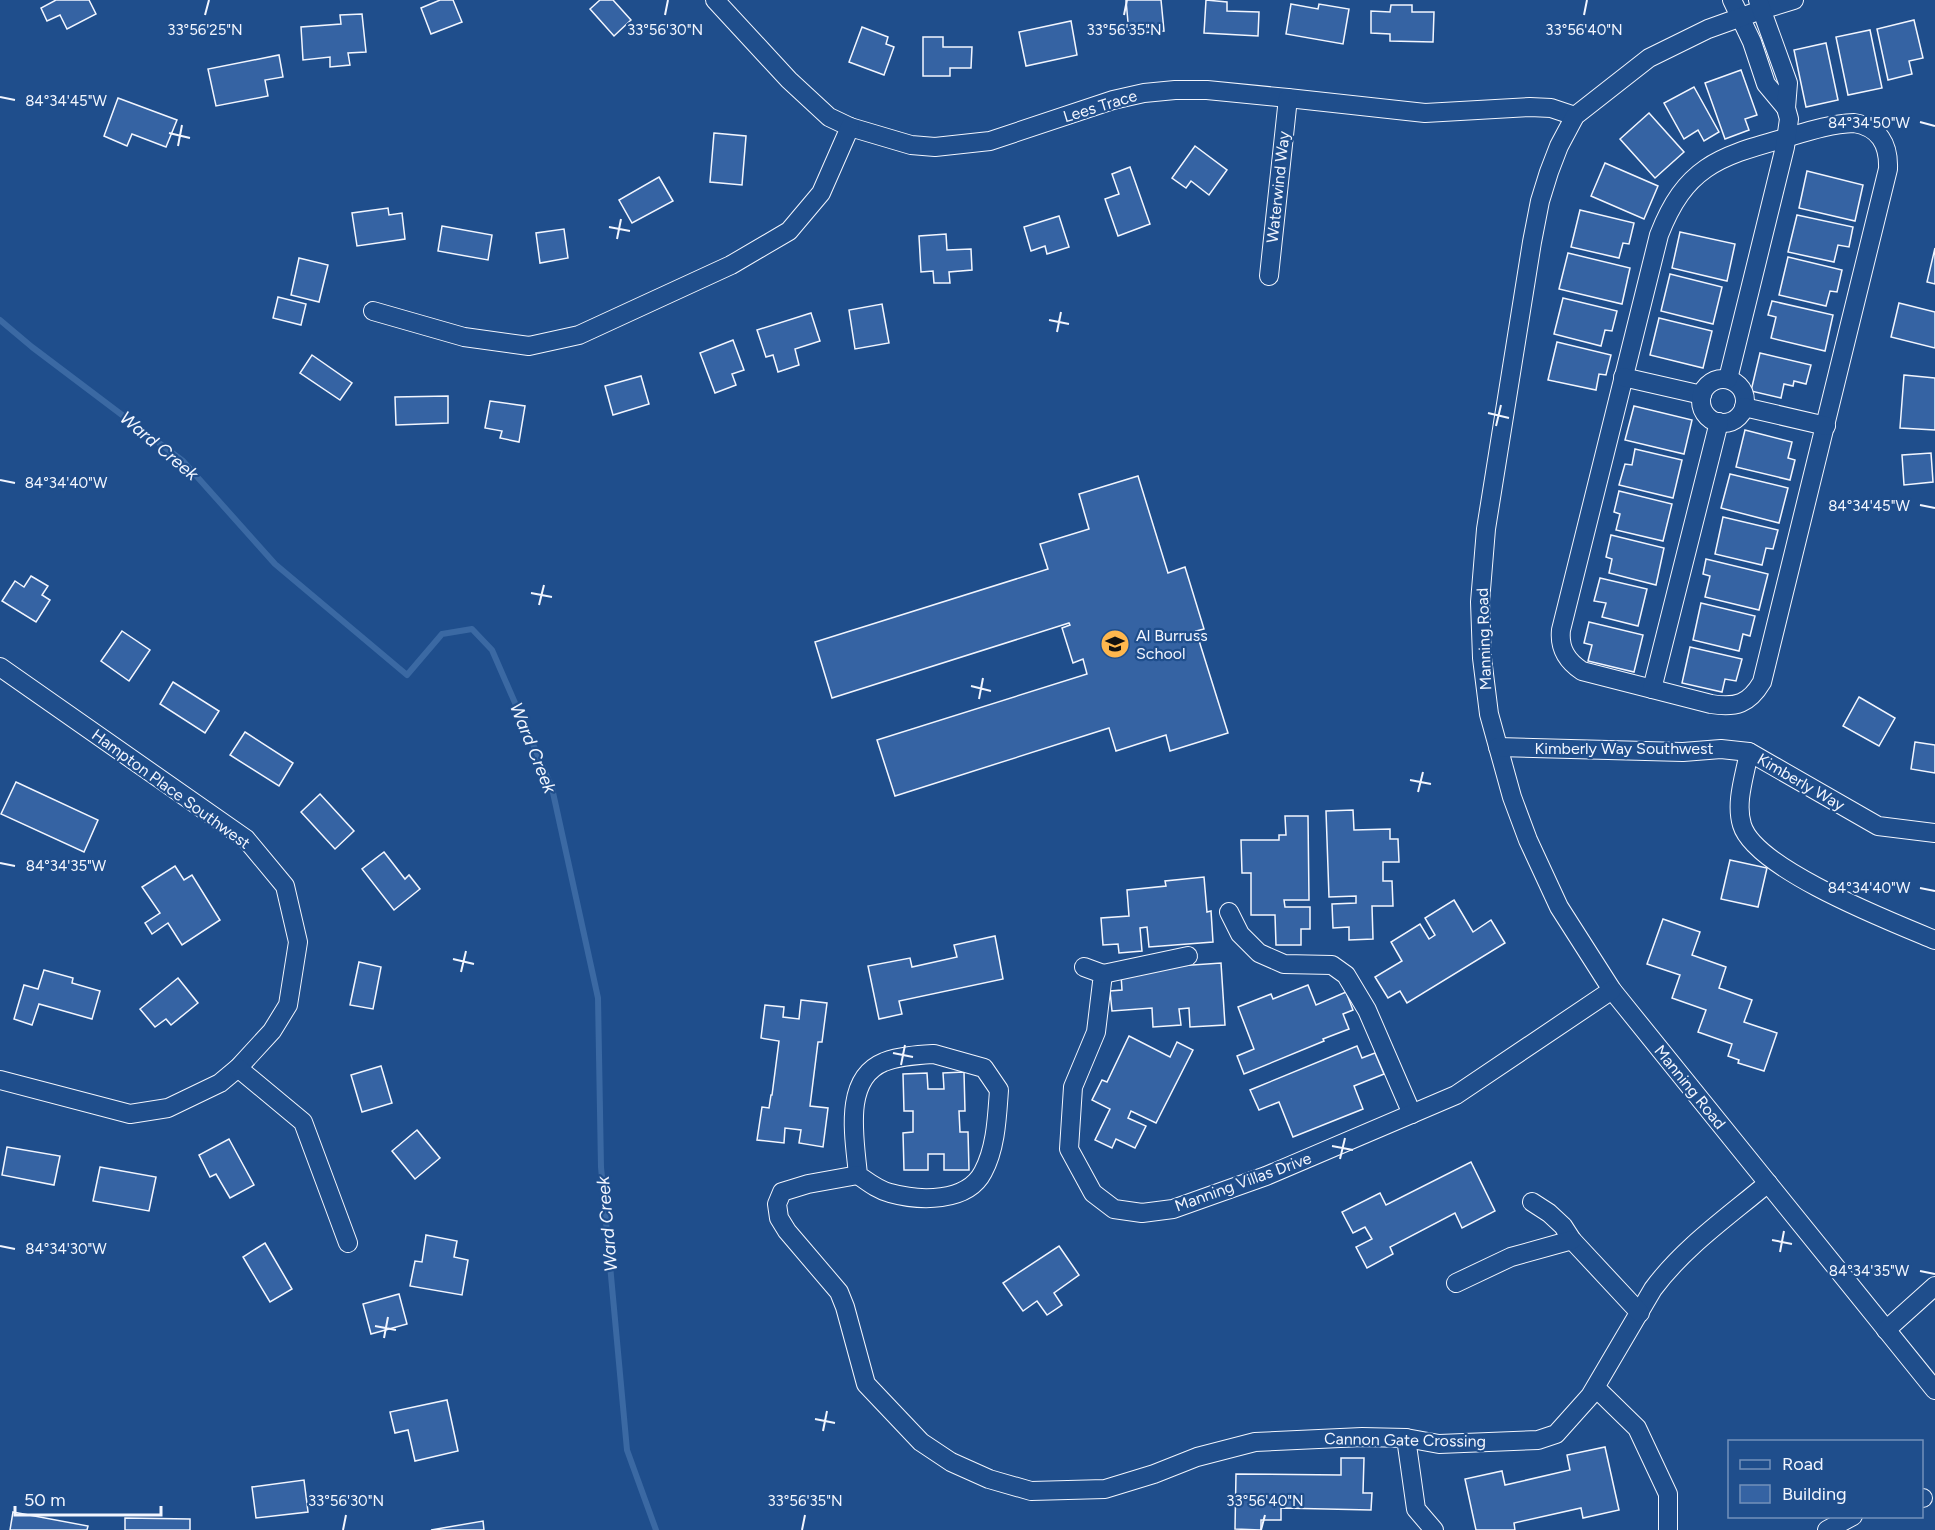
<svg xmlns="http://www.w3.org/2000/svg" width="1935" height="1530" viewBox="0 0 1935 1530" font-family="Figtree,sans-serif">
<rect width="100%" height="100%" fill="#1f4e8c"/>
<g fill="none" stroke-linecap="round" stroke-linejoin="round">
<path stroke="#3b69a3" stroke-width="6" d="M 0,320 L 32,347 L 183,461 L 275,564 L 407,675 L 442,634 L 472,629 L 492,650 L 552,788 L 598,998 L 601,1167 L 627,1450 L 656,1530"/>
</g>
<g fill="#3563a3" stroke="#f2f6ff" stroke-width="1.5">
<path d="M 56,0 L 89,0 L 96,14 L 67,29 L 60,15 L 47,21 L 41,8 Z"/>
<path d="M 440,0 L 453,0 L 462,22 L 431,34 L 421,8 Z"/>
<path d="M 600,0 L 613,0 L 631,20 L 614,36 L 590,9 Z"/>
<path d="M 1126,0 L 1161,0 L 1164,31 L 1129,34 Z"/>
<path d="M 1206,0 L 1227,2 L 1227,11 L 1259,12 L 1258,36 L 1204,33 Z"/>
<path d="M 1291,4 L 1318,9 L 1319,4 L 1349,9 L 1343,44 L 1286,34 Z"/>
<path d="M 1391,5 L 1412,5 L 1412,12 L 1434,12 L 1433,42 L 1390,41 L 1390,34 L 1371,33 L 1371,11 L 1390,12 Z"/>
<path d="M 362,14 L 366,52 L 348,53 L 350,65 L 330,67 L 330,57 L 303,60 L 301,27 L 341,24 L 340,15 Z"/>
<path d="M 1914,20 L 1923,58 L 1909,61 L 1912,74 L 1888,80 L 1877,29 Z"/>
<path d="M 1071,21 L 1077,55 L 1026,66 L 1019,32 Z"/>
<path d="M 862,27 L 888,37 L 886,44 L 894,47 L 884,75 L 849,62 Z"/>
<path d="M 1870,30 L 1882,88 L 1848,95 L 1836,37 Z"/>
<path d="M 923,37 L 943,37 L 943,47 L 972,47 L 971,68 L 950,68 L 950,76 L 923,76 Z"/>
<path d="M 1826,43 L 1838,100 L 1806,107 L 1794,50 Z"/>
<path d="M 279,55 L 283,77 L 265,80 L 268,96 L 216,106 L 208,69 Z"/>
<path d="M 1741,70 L 1757,115 L 1745,119 L 1749,130 L 1725,139 L 1705,83 Z"/>
<path d="M 1694,87 L 1719,132 L 1704,141 L 1698,130 L 1684,139 L 1664,103 Z"/>
<path d="M 118,98 L 177,120 L 166,147 L 132,134 L 127,146 L 104,136 Z"/>
<path d="M 1649,113 L 1684,152 L 1655,178 L 1620,139 Z"/>
<path d="M 714,133 L 746,136 L 742,185 L 710,182 Z"/>
<path d="M 1195,146 L 1227,170 L 1209,195 L 1191,181 L 1186,188 L 1172,178 Z"/>
<path d="M 1605,163 L 1658,186 L 1644,219 L 1591,196 Z"/>
<path d="M 1130,167 L 1150,224 L 1118,236 L 1105,199 L 1119,194 L 1112,174 Z"/>
<path d="M 1807,171 L 1863,185 L 1855,221 L 1799,208 Z"/>
<path d="M 659,177 L 673,201 L 632,223 L 619,200 Z"/>
<path d="M 388,208 L 389,215 L 402,213 L 405,239 L 357,246 L 352,213 Z"/>
<path d="M 1580,210 L 1634,223 L 1629,244 L 1623,243 L 1619,258 L 1571,247 Z"/>
<path d="M 1797,215 L 1853,227 L 1849,247 L 1838,245 L 1834,262 L 1788,252 Z"/>
<path d="M 1059,216 L 1069,247 L 1047,254 L 1045,246 L 1031,251 L 1024,227 Z"/>
<path d="M 442,226 L 492,235 L 488,260 L 438,251 Z"/>
<path d="M 564,229 L 568,258 L 540,263 L 536,233 Z"/>
<path d="M 1680,232 L 1735,244 L 1727,281 L 1672,268 Z"/>
<path d="M 946,234 L 947,250 L 971,249 L 972,270 L 949,272 L 950,283 L 934,283 L 933,271 L 921,272 L 919,236 Z"/>
<path d="M 1935,248 L 1935,284 L 1927,282 Z"/>
<path d="M 1568,253 L 1630,268 L 1622,304 L 1559,289 Z"/>
<path d="M 1788,257 L 1842,270 L 1837,292 L 1830,291 L 1826,306 L 1779,295 Z"/>
<path d="M 299,258 L 328,265 L 319,302 L 291,295 Z"/>
<path d="M 1670,274 L 1722,287 L 1713,324 L 1661,311 Z"/>
<path d="M 278,297 L 306,304 L 301,325 L 273,318 Z"/>
<path d="M 1563,298 L 1617,311 L 1612,331 L 1605,330 L 1601,346 L 1554,334 Z"/>
<path d="M 1772,301 L 1833,315 L 1825,351 L 1771,338 L 1776,317 L 1768,315 Z"/>
<path d="M 1899,303 L 1935,312 L 1935,348 L 1891,337 Z"/>
<path d="M 882,304 L 889,343 L 855,349 L 849,310 Z"/>
<path d="M 811,313 L 820,341 L 795,349 L 799,365 L 778,372 L 773,355 L 766,357 L 757,330 Z"/>
<path d="M 1659,318 L 1712,331 L 1703,368 L 1650,355 Z"/>
<path d="M 733,340 L 744,370 L 732,374 L 736,385 L 715,393 L 700,353 Z"/>
<path d="M 1557,342 L 1611,355 L 1606,375 L 1599,374 L 1596,390 L 1548,380 Z"/>
<path d="M 1760,353 L 1811,365 L 1806,384 L 1794,381 L 1793,386 L 1784,384 L 1781,398 L 1751,391 Z"/>
<path d="M 312,355 L 352,383 L 340,400 L 300,373 Z"/>
<path d="M 1904,375 L 1935,378 L 1935,430 L 1900,428 Z"/>
<path d="M 641,376 L 649,404 L 613,415 L 605,386 Z"/>
<path d="M 448,396 L 448,423 L 396,425 L 395,397 Z"/>
<path d="M 490,401 L 525,406 L 519,442 L 500,438 L 502,431 L 485,428 Z"/>
<path d="M 1634,406 L 1692,420 L 1684,454 L 1625,440 Z"/>
<path d="M 1745,430 L 1792,442 L 1788,458 L 1795,460 L 1790,480 L 1736,467 Z"/>
<path d="M 1635,449 L 1682,460 L 1673,498 L 1619,485 L 1625,464 L 1632,465 Z"/>
<path d="M 1931,453 L 1933,482 L 1904,485 L 1902,455 Z"/>
<path d="M 1730,474 L 1788,488 L 1779,523 L 1721,508 Z"/>
<path d="M 1138,476 L 1168,573 L 1185,567 L 1204,629 L 1196,631 L 1228,733 L 1170,751 L 1166,735 L 1116,751 L 1109,728 L 895,796 L 877,740 L 1087,674 L 1083,659 L 1073,663 L 1062,628 L 1070,625 L 1069,623 L 832,698 L 815,642 L 1048,569 L 1040,544 L 1089,529 L 1079,494 Z"/>
<path d="M 1619,491 L 1672,504 L 1663,541 L 1616,530 L 1620,514 L 1614,512 Z"/>
<path d="M 1723,517 L 1778,530 L 1773,549 L 1766,548 L 1762,565 L 1715,554 Z"/>
<path d="M 1611,535 L 1664,548 L 1656,585 L 1609,573 L 1612,559 L 1606,557 Z"/>
<path d="M 1706,559 L 1768,574 L 1759,610 L 1705,597 L 1710,576 L 1703,574 Z"/>
<path d="M 31,576 L 48,586 L 42,595 L 50,600 L 36,622 L 2,601 L 15,581 L 24,587 Z"/>
<path d="M 1600,578 L 1647,589 L 1638,626 L 1602,617 L 1606,603 L 1594,601 Z"/>
<path d="M 1701,603 L 1755,616 L 1750,636 L 1743,634 L 1739,651 L 1693,640 Z"/>
<path d="M 1589,622 L 1643,635 L 1634,672 L 1588,661 L 1592,645 L 1584,643 Z"/>
<path d="M 122,631 L 150,650 L 129,681 L 101,661 Z"/>
<path d="M 1690,647 L 1742,659 L 1736,681 L 1725,679 L 1722,692 L 1682,683 Z"/>
<path d="M 173,682 L 219,711 L 205,733 L 160,704 Z"/>
<path d="M 1859,697 L 1895,718 L 1879,746 L 1843,726 Z"/>
<path d="M 245,732 L 293,763 L 279,786 L 230,755 Z"/>
<path d="M 1915,742 L 1935,745 L 1935,773 L 1911,769 Z"/>
<path d="M 16,782 L 98,820 L 84,852 L 1,814 Z"/>
<path d="M 320,794 L 354,831 L 335,849 L 301,812 Z"/>
<path d="M 1353,810 L 1354,830 L 1390,829 L 1390,839 L 1398,839 L 1399,862 L 1383,862 L 1383,881 L 1392,881 L 1393,906 L 1372,906 L 1373,939 L 1349,940 L 1349,927 L 1333,928 L 1332,904 L 1356,903 L 1356,896 L 1329,897 L 1326,811 Z"/>
<path d="M 1285,816 L 1308,816 L 1309,900 L 1284,900 L 1285,907 L 1310,907 L 1310,929 L 1301,929 L 1301,945 L 1276,945 L 1275,915 L 1251,915 L 1251,873 L 1242,873 L 1241,840 L 1279,840 L 1279,835 L 1286,835 Z"/>
<path d="M 384,852 L 405,879 L 409,875 L 420,889 L 394,910 L 362,869 Z"/>
<path d="M 1730,860 L 1767,868 L 1758,907 L 1721,899 Z"/>
<path d="M 175,866 L 184,880 L 192,875 L 220,920 L 182,945 L 168,923 L 152,934 L 145,923 L 160,913 L 142,887 Z"/>
<path d="M 1204,877 L 1207,912 L 1211,911 L 1213,942 L 1149,947 L 1147,927 L 1140,928 L 1142,951 L 1119,953 L 1118,944 L 1103,945 L 1101,918 L 1129,916 L 1127,890 L 1166,886 L 1165,881 Z"/>
<path d="M 1454,900 L 1473,932 L 1491,920 L 1505,943 L 1407,1003 L 1400,991 L 1388,998 L 1375,977 L 1402,961 L 1391,942 L 1420,924 L 1429,939 L 1435,935 L 1425,918 Z"/>
<path d="M 1663,919 L 1700,932 L 1692,955 L 1726,967 L 1719,988 L 1752,1000 L 1744,1022 L 1777,1033 L 1764,1071 L 1738,1063 L 1739,1060 L 1728,1056 L 1732,1044 L 1698,1032 L 1706,1010 L 1672,998 L 1680,975 L 1647,964 Z"/>
<path d="M 995,936 L 1003,979 L 899,1001 L 902,1014 L 879,1019 L 868,966 L 910,958 L 912,967 L 957,957 L 954,945 Z"/>
<path d="M 359,962 L 381,967 L 373,1009 L 350,1005 Z"/>
<path d="M 1221,963 L 1225,1025 L 1190,1027 L 1189,1008 L 1179,1009 L 1181,1025 L 1153,1027 L 1152,1008 L 1112,1011 L 1110,991 L 1122,990 L 1121,975 L 1149,968 Z"/>
<path d="M 44,970 L 73,978 L 72,983 L 100,991 L 92,1019 L 39,1004 L 32,1025 L 14,1019 L 24,985 L 38,989 Z"/>
<path d="M 178,978 L 198,1003 L 171,1025 L 166,1019 L 155,1027 L 140,1009 Z"/>
<path d="M 1308,985 L 1316,1005 L 1346,992 L 1353,1010 L 1343,1014 L 1349,1029 L 1323,1039 L 1324,1041 L 1244,1074 L 1237,1056 L 1254,1049 L 1238,1007 L 1271,994 L 1273,999 Z"/>
<path d="M 801,1000 L 827,1003 L 822,1042 L 818,1042 L 810,1106 L 828,1108 L 823,1147 L 799,1143 L 801,1130 L 785,1128 L 784,1143 L 757,1140 L 762,1107 L 769,1108 L 771,1095 L 772,1095 L 779,1041 L 761,1038 L 765,1005 L 784,1007 L 783,1017 L 799,1019 Z"/>
<path d="M 1129,1036 L 1170,1057 L 1177,1042 L 1193,1050 L 1156,1123 L 1131,1111 L 1128,1118 L 1146,1126 L 1135,1148 L 1116,1139 L 1112,1148 L 1095,1140 L 1110,1109 L 1092,1100 L 1102,1080 L 1107,1082 Z"/>
<path d="M 1357,1046 L 1362,1058 L 1375,1053 L 1384,1074 L 1354,1086 L 1363,1109 L 1293,1137 L 1279,1102 L 1259,1110 L 1250,1090 Z"/>
<path d="M 381,1066 L 392,1103 L 362,1112 L 351,1075 Z"/>
<path d="M 964,1072 L 965,1111 L 959,1111 L 960,1132 L 968,1132 L 969,1170 L 944,1170 L 944,1154 L 928,1154 L 928,1170 L 904,1170 L 903,1133 L 913,1132 L 913,1111 L 904,1111 L 903,1074 L 927,1073 L 928,1089 L 944,1089 L 943,1073 Z"/>
<path d="M 417,1130 L 440,1158 L 415,1179 L 392,1151 Z"/>
<path d="M 229,1139 L 254,1185 L 230,1198 L 216,1174 L 210,1177 L 199,1155 Z"/>
<path d="M 7,1147 L 60,1156 L 54,1185 L 2,1175 Z"/>
<path d="M 1471,1162 L 1495,1211 L 1462,1228 L 1455,1213 L 1390,1247 L 1393,1254 L 1367,1268 L 1356,1247 L 1372,1239 L 1365,1227 L 1353,1233 L 1342,1212 L 1380,1193 L 1386,1205 Z"/>
<path d="M 100,1167 L 156,1177 L 149,1211 L 93,1201 Z"/>
<path d="M 426,1235 L 457,1241 L 454,1257 L 468,1260 L 462,1295 L 410,1286 L 415,1261 L 422,1262 Z"/>
<path d="M 265,1243 L 292,1289 L 270,1302 L 243,1257 Z"/>
<path d="M 1059,1246 L 1079,1275 L 1054,1293 L 1062,1305 L 1047,1315 L 1037,1301 L 1023,1311 L 1003,1283 Z"/>
<path d="M 399,1294 L 407,1324 L 371,1334 L 363,1304 Z"/>
<path d="M 447,1400 L 458,1451 L 415,1461 L 408,1430 L 395,1433 L 390,1412 Z"/>
<path d="M 1605,1447 L 1619,1510 L 1583,1518 L 1581,1508 L 1514,1523 L 1515,1530 L 1476,1530 L 1465,1479 L 1502,1471 L 1505,1485 L 1570,1470 L 1567,1455 Z"/>
<path d="M 1341,1458 L 1364,1458 L 1363,1493 L 1372,1493 L 1371,1510 L 1281,1508 L 1281,1520 L 1261,1520 L 1261,1530 L 1235,1529 L 1236,1474 L 1341,1475 Z"/>
<path d="M 304,1480 L 308,1512 L 256,1518 L 252,1487 Z"/>
<path d="M 13,1512 L 88,1526 L 87,1530 L 10,1530 Z"/>
<path d="M 125,1518 L 190,1519 L 190,1530 L 125,1530 Z"/>
<path d="M 483,1521 L 484,1530 L 431,1530 Z"/>
</g>
<g fill="none" stroke-linecap="round" stroke-linejoin="round">
<g stroke="#f2f6ff" stroke-width="20">
<g id="street">
<path d="M 715,0 L 789,80 L 829,117 L 850,127 L 911,145 L 935,147 L 990,141 L 1113,100 L 1144,93 L 1175,90 L 1207,90 L 1288,98 L 1425,113 L 1530,107 L 1551,108 L 1575,116"/>
<path d="M 1732,0 L 1752,42 L 1766,84 L 1786,108"/>
<path d="M 1794,0 L 1761,10 L 1708,29 L 1649,58 L 1575,116 L 1559,146 L 1549,172 L 1540,201 L 1532,242 L 1486,529 L 1480,602 L 1482,658 L 1489,714 L 1512,797 L 1528,840 L 1559,907 L 1612,990 L 1935,1390"/>
<path d="M 1854,123 C 1879,127 1889,144 1888,169 L 1762,682 C 1749,704 1736,708 1711,704 L 1582,671 C 1567,661 1559,649 1561,630 L 1659,235 C 1685,168 1717,157 1782,139 C 1806,132 1829,124 1854,123 Z"/>
<path d="M 1269,276 L 1288,98"/>
<path d="M 373,311 L 464,337 L 529,346 L 579,335 L 731,265 L 789,231 L 821,193 L 850,127"/>
<path d="M 1623,377 L 1702,395"/>
<circle cx="1723" cy="401" r="22"/>
<path d="M 1728,379 L 1785,147 L 1789,119 L 1786,108 L 1788,83 L 1758,0"/>
<path d="M 1744,407 L 1826,426"/>
<path d="M 0,667 L 246,839 L 285,886 L 298,942 L 288,1005 L 272,1031 L 238,1068 L 220,1083 L 168,1108 L 130,1114 L 0,1080"/>
<path d="M 1652,689 L 1719,422"/>
<path d="M 1498,747 L 1683,752 L 1721,749 L 1749,752 L 1878,826 L 1935,833"/>
<path d="M 1749,752 C 1745,775 1735,802 1742,825 C 1755,869 1892,922 1935,940"/>
<path d="M 1229,912 L 1240,934 L 1259,953 L 1284,964 L 1332,965 L 1346,975 L 1367,1010 L 1412,1114"/>
<path d="M 1084,967 L 1103,974 L 1096,1032 L 1073,1087 L 1069,1149 L 1093,1193 L 1114,1209 L 1142,1213 L 1173,1209 L 1266,1176 L 1456,1095 L 1612,990"/>
<path d="M 1103,974 L 1188,956"/>
<path d="M 934,1054 L 984,1068 L 999,1090 C 997,1117 996,1148 983,1172 C 967,1203 919,1201 890,1193 C 878,1190 868,1182 858,1175 C 855,1140 842,1079 884,1062 C 900,1056 918,1055 934,1054 Z"/>
<path d="M 238,1068 L 303,1122 L 348,1243"/>
<path d="M 858,1175 L 808,1184 L 782,1192 L 777,1204 L 779,1218 L 787,1231 L 839,1292 L 845,1307 L 866,1384 L 921,1442 L 951,1462 L 989,1479 L 1031,1491 L 1105,1489 L 1154,1474 L 1197,1457 L 1255,1442 L 1362,1437 L 1406,1438 L 1439,1444 L 1538,1440 L 1556,1434 L 1590,1396 L 1653,1289 C 1684,1247 1729,1216 1768,1183"/>
<path d="M 1532,1202 L 1549,1213 L 1563,1226 L 1572,1240 L 1640,1313"/>
<path d="M 1456,1283 L 1511,1257 L 1572,1240"/>
<path d="M 1886,1330 L 1935,1286"/>
<path d="M 1596,1388 L 1637,1428 L 1668,1494 L 1668,1530"/>
<path d="M 1406,1438 L 1416,1509 L 1434,1530"/>
<path d="M 1922,1498 L 1923,1498"/>
<path d="M 1827,1530 L 1853,1516"/>
</g>
</g>
<use href="#street" stroke="#1f4e8c" stroke-width="18"/>
</g>
<path fill="none" stroke="#f2f6ff" stroke-width="2" d="M 205,15 L 209,0M 665,15 L 668,0M 1124,15 L 1127,0M 1584,15 L 1587,0M 0,97 L 15,100M 1920,122 L 1935,126M 169,133 L 190,138M 178,146 L 182,125M 609,227 L 630,231M 617,239 L 621,219M 1049,320 L 1069,324M 1057,332 L 1061,312M 1488,413 L 1509,418M 1496,426 L 1501,405M 0,480 L 15,483M 1920,505 L 1935,508M 531,593 L 552,597M 539,605 L 544,585M 971,686 L 991,691M 979,699 L 983,678M 1410,780 L 1431,784M 1418,792 L 1423,772M 0,863 L 15,866M 1920,888 L 1935,891M 453,959 L 474,964M 461,972 L 466,951M 893,1053 L 913,1057M 901,1065 L 905,1045M 1332,1146 L 1353,1150M 1340,1159 L 1345,1138M 1772,1240 L 1792,1244M 0,1246 L 15,1249M 1780,1252 L 1784,1231M 1920,1271 L 1935,1274M 375,1326 L 396,1330M 384,1338 L 388,1317M 815,1419 L 835,1423M 823,1431 L 827,1411M 343,1530 L 346,1515M 802,1530 L 805,1515M 1261,1530 L 1265,1515"/>
<defs>
<g id="school-disc" transform="scale(1.5)"><circle r="9.5" fill="#ffb74d" stroke="#1f4e8c"/><path d="M0-5L7-2L0 1L-7-2ZM-4 1L0 2.5L4 1V4Q0 6-4 4Z" fill="#111"/></g>
</defs>
<g fill-rule="evenodd">
<use href="#school-disc" x="1115" y="644"/>
</g>
<g text-anchor="middle" dominant-baseline="central" stroke-width="4.5" stroke-linejoin="round" paint-order="stroke">
<g font-size="16" fill="#f2f6ff" stroke="#1f4e8c">
<text transform="translate(1100 106) rotate(-17)">Lees Trace</text>
<text transform="translate(1278 187) rotate(-84)">Waterwind Way</text>
<text transform="translate(1484 639) rotate(-92)">Manning Road</text>
<text x="1624" y="748">Kimberly Way Southwest</text>
<text transform="translate(1801 782) rotate(30)">Kimberly Way</text>
<text transform="translate(171 789) rotate(36)">Hampton Place Southwest</text>
<text transform="translate(1690 1087) rotate(51)">Manning Road</text>
<text transform="translate(1243 1182) rotate(-20)">Manning Villas Drive</text>
<text transform="translate(1405 1440) rotate(1)">Cannon Gate Crossing</text>
</g>
<g font-size="16" fill="#f2f6ff" stroke="#1f4e8c" text-anchor="start">
<text x="1136" y="635">Al Burruss<tspan x="1136" dy="18">School</tspan></text>
</g>
<g font-size="18" font-style="italic" fill="#f2f6ff" stroke="#1f4e8c">
<text transform="translate(159 446) rotate(40)">Ward Creek</text>
<text transform="translate(533 748) rotate(68)">Ward Creek</text>
<text transform="translate(607 1224) rotate(-95)">Ward Creek</text>
</g>
</g>
<g font-size="15" text-anchor="middle" fill="#f2f6ff" stroke="#1f4e8c" stroke-width="4.5" stroke-linejoin="round" paint-order="stroke">
<text x="205" y="35">33°56'25"N</text>
<text x="665" y="35">33°56'30"N</text>
<text x="1124" y="35">33°56'35"N</text>
<text x="1584" y="35">33°56'40"N</text>
<text x="66" y="106">84°34'45"W</text>
<text x="1869" y="128">84°34'50"W</text>
<text x="66" y="488">84°34'40"W</text>
<text x="1869" y="511">84°34'45"W</text>
<text x="66" y="871">84°34'35"W</text>
<text x="1869" y="893">84°34'40"W</text>
<text x="66" y="1254">84°34'30"W</text>
<text x="1869" y="1276">84°34'35"W</text>
<text x="346" y="1506">33°56'30"N</text>
<text x="805" y="1506">33°56'35"N</text>
<text x="1265" y="1506">33°56'40"N</text>
</g>
<rect x="1728" y="1440" width="195" height="78" fill="#1f4e8c" stroke="#7391ba" stroke-width="1.5"/>
<rect x="1740" y="1460" width="30" height="9" fill="#1f4e8c" stroke="#7391ba" stroke-width="1.5"/>
<text x="1782" y="1470" font-size="18" fill="#f2f6ff">Road</text>
<rect x="1740" y="1485" width="30" height="18" fill="#3563a3" stroke="#7391ba" stroke-width="1.5"/>
<text x="1782" y="1500" font-size="18" fill="#f2f6ff">Building</text>
<path d="M15 1506v9h146v-9" fill="none" stroke="#f2f6ff" stroke-width="3"/>
<text x="24" y="1506" font-size="18" fill="#f2f6ff" stroke="#1f4e8c" stroke-width="4.5" paint-order="stroke">50 m</text>
</svg>
